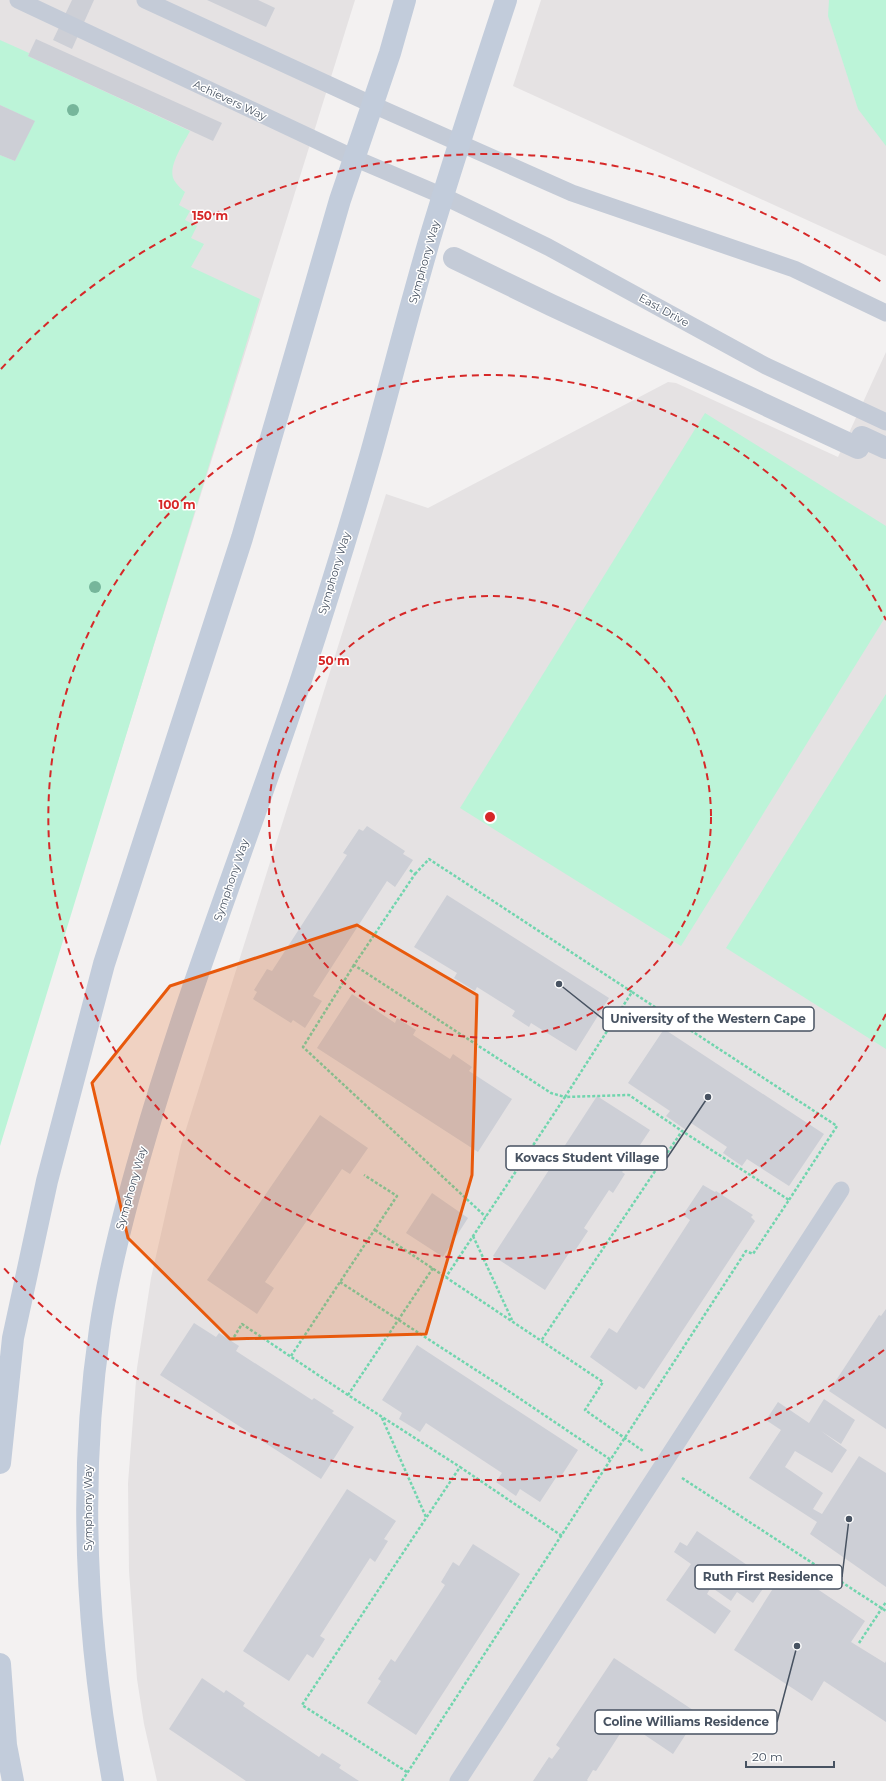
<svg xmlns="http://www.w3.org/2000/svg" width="886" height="1781" viewBox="0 0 886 1781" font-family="Montserrat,sans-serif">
<rect width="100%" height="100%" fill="#f3f1f1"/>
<g fill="#e5e2e3">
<path d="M 0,0 L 355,0 L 0,1139 Z"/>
<path d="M 541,0 L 886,0 L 886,256 L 513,86 Z"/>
<path d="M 886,352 L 886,1781 L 157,1781 L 144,1724 L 137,1679 L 129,1571 L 128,1483 L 137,1368 L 151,1278 L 181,1145 L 386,494 L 428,508 L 668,382 L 676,383 L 838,457 Z"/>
</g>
<g fill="#bcf4d8">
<path d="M 829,0 L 886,0 L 886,146 L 858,109 L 828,16 Z"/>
<path d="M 0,40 L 29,53 L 28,56 L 190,131 C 184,143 167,167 174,180 C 177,185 181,189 185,192 L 179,205 L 190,211 L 185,220 L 197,226 L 191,238 L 204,244 L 191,267 L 260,299 L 0,1146 L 0,155 L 15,161 L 34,121 L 0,105 Z"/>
<path d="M 705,413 L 886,526 L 886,616 L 681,946 L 460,808 Z"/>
<path d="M 886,694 L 886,1049 L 726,948 Z"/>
</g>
<g fill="#cdcfd6">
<path d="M 72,0 L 94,0 L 72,49 L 53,40 Z"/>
<path d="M 207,0 L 258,0 L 275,8 L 266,27 Z"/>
<path d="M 36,39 L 222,123 L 213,141 L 28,56 Z"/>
<path d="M 0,105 L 35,121 L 15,161 L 0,155 Z"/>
<path d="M 367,826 L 405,851 L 403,854 L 413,860 L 395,887 L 387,881 L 313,996 L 322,1001 L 305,1028 L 293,1020 L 291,1023 L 253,999 L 257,992 L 254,990 L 267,969 L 272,971 L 347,855 L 343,853 L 359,829 L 363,831 Z"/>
<path d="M 447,895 L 609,998 L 576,1051 L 531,1023 L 529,1027 L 512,1016 L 515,1011 L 477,987 L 475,991 L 454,978 L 457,973 L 414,947 Z"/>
<path d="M 352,994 L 395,1023 L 397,1018 L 416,1030 L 413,1035 L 450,1059 L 453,1054 L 472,1067 L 469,1071 L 512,1099 L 478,1152 L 317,1048 Z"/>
<path d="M 664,1029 L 824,1134 L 789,1186 L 747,1159 L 742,1166 L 723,1153 L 727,1147 L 691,1123 L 686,1130 L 666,1116 L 670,1111 L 628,1083 Z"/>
<path d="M 597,1096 L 650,1130 L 622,1172 L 625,1174 L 613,1193 L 609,1190 L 584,1228 L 588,1231 L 574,1252 L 571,1250 L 545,1290 L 493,1256 Z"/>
<path d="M 320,1115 L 368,1148 L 350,1174 L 342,1169 L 265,1282 L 274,1288 L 257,1314 L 207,1280 Z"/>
<path d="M 703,1185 L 715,1192 L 716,1191 L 753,1215 L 751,1217 L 755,1221 L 644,1389 L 639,1386 L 636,1390 L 590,1357 L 609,1328 L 617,1333 L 690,1220 L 683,1215 Z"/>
<path d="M 432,1193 L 468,1218 L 443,1257 L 406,1233 Z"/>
<path d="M 886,1309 L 886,1429 L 829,1391 L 879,1315 L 881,1316 Z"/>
<path d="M 194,1323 L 216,1337 L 219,1333 L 239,1346 L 236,1351 L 312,1400 L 314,1398 L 334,1411 L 332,1413 L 354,1427 L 321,1479 L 160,1375 Z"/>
<path d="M 417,1345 L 578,1450 L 560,1478 L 557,1476 L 540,1502 L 520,1489 L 516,1496 L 496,1482 L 502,1473 L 426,1423 L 420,1432 L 399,1419 L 402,1413 L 382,1400 Z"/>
<path d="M 824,1399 L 855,1420 L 841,1444 L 821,1431 L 847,1450 L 832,1473 L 795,1451 L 785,1467 L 823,1493 L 813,1509 L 822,1514 L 859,1456 L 886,1473 L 886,1587 L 810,1534 L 817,1522 L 749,1478 L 781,1430 L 766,1420 L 778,1402 L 809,1423 Z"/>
<path d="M 347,1489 L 396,1521 L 384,1539 L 388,1541 L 375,1562 L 370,1558 L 320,1636 L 325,1639 L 313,1658 L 307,1654 L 289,1681 L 243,1651 Z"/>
<path d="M 697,1531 L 769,1580 L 753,1603 L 737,1592 L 731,1601 L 711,1587 L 707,1594 L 731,1611 L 715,1634 L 666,1600 L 691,1564 L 674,1552 L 680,1542 L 687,1546 Z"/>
<path d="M 473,1544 L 520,1574 L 416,1735 L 367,1703 L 381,1681 L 378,1679 L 391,1659 L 395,1662 L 445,1585 L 441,1582 L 453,1562 L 459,1566 Z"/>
<path d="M 786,1568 L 865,1621 L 851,1642 L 885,1663 L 886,1661 L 886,1722 L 824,1681 L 812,1701 L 734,1650 Z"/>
<path d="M 614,1658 L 699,1714 L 673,1754 L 627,1723 L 596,1771 L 593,1770 L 587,1780 L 588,1781 L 533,1781 L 549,1757 L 552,1759 L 560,1748 L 556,1745 Z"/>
<path d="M 202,1678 L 224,1693 L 226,1690 L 245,1703 L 243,1706 L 319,1757 L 322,1753 L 341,1765 L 339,1768 L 359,1781 L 246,1781 L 169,1729 Z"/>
</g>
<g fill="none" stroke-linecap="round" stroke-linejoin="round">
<g stroke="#71d5ae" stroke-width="2.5" stroke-dasharray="3 2" stroke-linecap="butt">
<path d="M 410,870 L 415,874 L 354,965 L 551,1093 L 565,1097 L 446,1277"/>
<path d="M 415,874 L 429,859 L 632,992 L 565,1097 L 629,1095 L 682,1131"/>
<path d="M 354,965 L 303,1047 L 486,1217"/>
<path d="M 632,992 L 837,1126 L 789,1200"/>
<path d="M 375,1230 L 603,1382 L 585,1410 L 643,1451"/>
<path d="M 473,1236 L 512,1320"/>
<path d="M 433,1268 L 348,1395 L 460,1467"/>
<path d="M 340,1282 L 513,1394 L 611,1460"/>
<path d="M 234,1337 L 242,1324 L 348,1395"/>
<path d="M 291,1356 L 397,1196 L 364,1175"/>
<path d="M 382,1418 L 426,1517"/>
<path d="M 682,1478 L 886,1611"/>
<path d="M 859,1643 L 886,1602"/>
<path d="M 407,1772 L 302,1705 L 460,1467 L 562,1536"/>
<path d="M 402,1781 L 746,1251 L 753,1254 L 789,1200 L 682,1131 L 541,1341"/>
</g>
<g stroke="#c4cbd7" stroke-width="17">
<path d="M 18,0 L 354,158 L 443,196 L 493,220 L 548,247 L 766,366 L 886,422"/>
<path d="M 145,0 L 371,104 L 572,193 L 794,269 L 886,313"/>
<path d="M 458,1781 L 841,1190"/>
</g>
<path stroke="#c4cbd7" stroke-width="22" d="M 454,258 L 551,305 L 858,448 L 862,437 L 886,448"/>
<g stroke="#c2ccdb" stroke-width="22">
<path d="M 0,1463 L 13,1338 L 47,1181 L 104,964 L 242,538 L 340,200 L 390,53 L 405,0"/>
<path d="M 0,1664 L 6,1745 L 13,1781"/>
<path d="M 113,1781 C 86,1633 78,1479 100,1329 C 109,1268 125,1208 142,1149 C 187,991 248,839 300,683 C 325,607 349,530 371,453 C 391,381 409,310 430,238 C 454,158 480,79 506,0"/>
</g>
</g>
<g fill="#76b69b">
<circle cx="73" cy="110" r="6"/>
<circle cx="95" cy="587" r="6"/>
</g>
<path fill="#e8590c" fill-opacity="0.2" stroke="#e8590c" stroke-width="3" stroke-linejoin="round" d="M 357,925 L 477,995 L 472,1175 L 426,1334 L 230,1339 L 128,1238 L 92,1083 L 170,986 Z"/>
<g fill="none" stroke="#d62828" stroke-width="2" stroke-dasharray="7 5">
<circle cx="490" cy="817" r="221"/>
<path d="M886 1014A442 442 0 1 1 886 620"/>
<path d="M884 1350A663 663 0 0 1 1 1265M1 369A663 663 0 0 1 884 284"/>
</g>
<g text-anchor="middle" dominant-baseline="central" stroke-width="3" stroke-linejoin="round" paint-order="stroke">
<g font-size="11" fill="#475261" stroke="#fff">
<text transform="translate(230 100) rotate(25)">Achievers Way</text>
<text transform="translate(424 262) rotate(-74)">Symphony Way</text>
<text transform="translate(664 310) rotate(29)">East Drive</text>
<text transform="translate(334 573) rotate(-73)">Symphony Way</text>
<text transform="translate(231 880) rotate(-71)">Symphony Way</text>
<text transform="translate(131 1188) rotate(-74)">Symphony Way</text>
<text transform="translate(88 1508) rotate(-90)">Symphony Way</text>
</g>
</g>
<circle cx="490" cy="817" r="6" fill="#d62828" stroke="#fff" stroke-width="2"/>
<g font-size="12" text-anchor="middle" font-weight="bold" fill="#d62828" stroke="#fff" stroke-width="3" stroke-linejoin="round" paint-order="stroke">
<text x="210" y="220">150 m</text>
<text x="177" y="509">100 m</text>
<text x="334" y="665">50 m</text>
</g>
<path fill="none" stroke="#475261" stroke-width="1.5" d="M559 984L603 1019M708 1097L667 1158M849 1519L842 1577M797 1646L777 1722"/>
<g fill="#475261" stroke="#fff" stroke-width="1.5">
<circle cx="559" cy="984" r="4"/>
<circle cx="708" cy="1097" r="4"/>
<circle cx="849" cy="1519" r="4"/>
<circle cx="797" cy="1646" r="4"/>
</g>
<g fill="#fff" stroke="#475261" stroke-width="1.5">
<rect x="603" y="1007" width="211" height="24" rx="4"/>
<rect x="506" y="1146" width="161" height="24" rx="4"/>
<rect x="695" y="1565" width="147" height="24" rx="4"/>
<rect x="595" y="1710" width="182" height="24" rx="4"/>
</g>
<g font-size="12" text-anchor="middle" font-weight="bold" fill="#475261">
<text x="708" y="1023">University of the Western Cape</text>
<text x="587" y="1162">Kovacs Student Village</text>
<text x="768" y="1581">Ruth First Residence</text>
<text x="686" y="1726">Coline Williams Residence</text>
</g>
<path d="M746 1761v6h88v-6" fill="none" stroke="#475261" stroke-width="2"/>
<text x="752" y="1761" font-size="12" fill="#475261" stroke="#ffffff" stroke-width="3" paint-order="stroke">20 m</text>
</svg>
